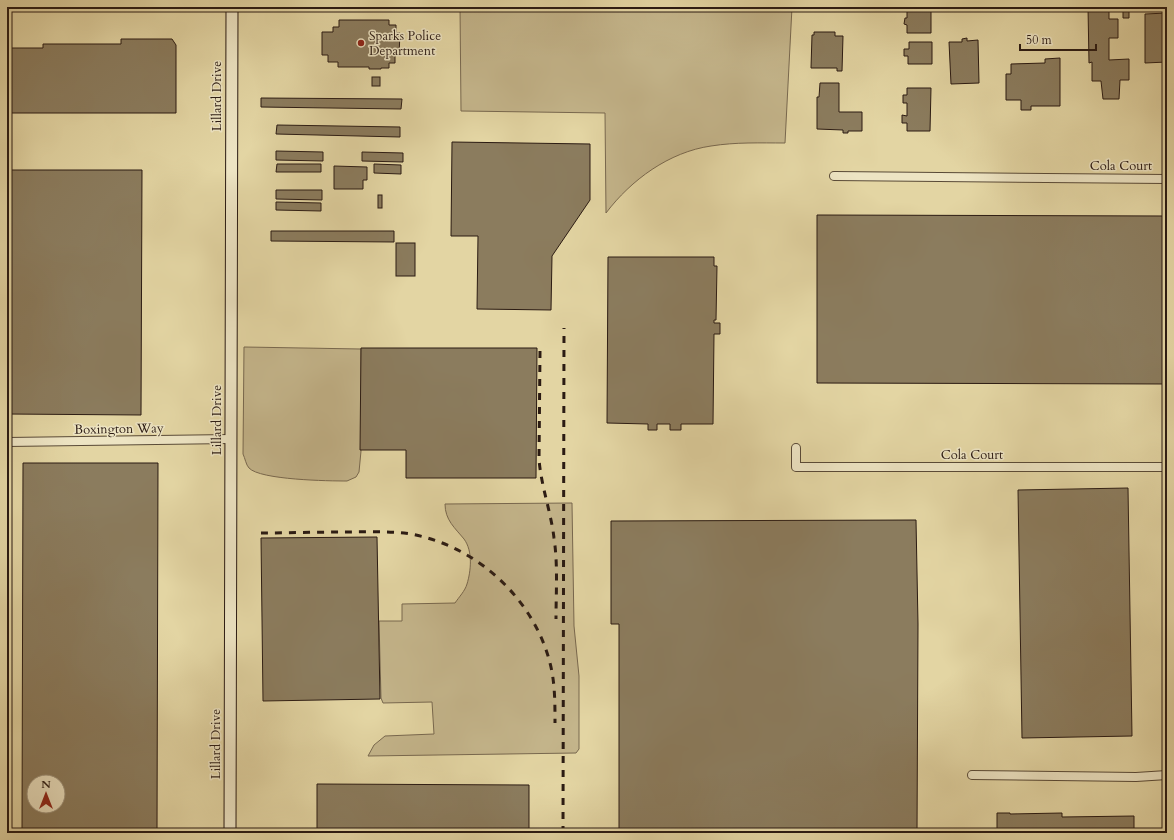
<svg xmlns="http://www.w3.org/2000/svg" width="1174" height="840" viewBox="0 0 1174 840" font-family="Cardo,serif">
<rect width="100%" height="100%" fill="#e3d5a3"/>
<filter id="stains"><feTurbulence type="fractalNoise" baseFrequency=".005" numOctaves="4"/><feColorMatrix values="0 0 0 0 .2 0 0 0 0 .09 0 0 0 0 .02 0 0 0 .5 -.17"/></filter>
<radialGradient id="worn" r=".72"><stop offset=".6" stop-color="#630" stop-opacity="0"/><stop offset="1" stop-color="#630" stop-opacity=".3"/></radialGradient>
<g fill="#c4b58b" stroke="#78684f">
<path d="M 460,7 L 792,7 L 785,143 C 760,143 736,142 711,146 C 669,152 631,180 606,213 L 605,113 L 461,111 Z"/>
<path d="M 244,347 L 361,349 L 361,451 L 359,472 L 356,477 L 347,481 C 329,481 260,480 249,468 C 246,465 245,458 243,454 Z"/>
<path d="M 572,503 L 574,626 L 579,676 L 579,749 L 576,753 L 368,756 L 374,745 L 385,736 L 434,734 L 432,702 L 383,703 L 381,698 L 379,621 L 402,621 L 402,604 L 455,603 C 459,597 465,591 467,584 C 471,571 473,551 464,539 C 455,528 445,520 445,504 Z"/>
</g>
<g fill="#8b7c5e" stroke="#2b1b13" fill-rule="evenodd">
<path d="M 1088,7 L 1115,7 L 1115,11 L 1109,11 L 1109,19 L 1118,19 L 1118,38 L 1109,38 L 1109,60 L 1129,59 L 1129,80 L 1120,80 L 1119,99 L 1103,99 L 1101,81 L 1092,81 L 1092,62 L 1089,63 Z"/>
<path d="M 1129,7 L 1129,18 L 1123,18 L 1123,8 Z"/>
<path d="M 907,9 L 931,10 L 931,33 L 907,33 L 907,25 L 904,24 L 905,18 L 907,18 Z"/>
<path d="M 1167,13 L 1167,62 L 1145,63 L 1145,14 Z"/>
<path d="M 339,20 L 389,20 L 389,25 L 396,25 L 396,33 L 400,33 L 399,55 L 395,55 L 395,63 L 389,63 L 389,68 L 381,68 L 381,69 L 369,69 L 369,67 L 338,67 L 338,62 L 328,62 L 328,55 L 322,55 L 322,32 L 333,32 L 333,27 L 339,27 Z"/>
<path d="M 814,32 L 835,32 L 835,36 L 843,36 L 842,71 L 837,71 L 837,68 L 811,68 L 812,35 L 814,35 Z"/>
<path d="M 967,38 L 967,41 L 978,40 L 979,83 L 951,84 L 949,42 L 962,42 L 962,39 Z"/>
<path d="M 121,39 L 172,39 L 176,45 L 176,113 L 7,113 L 7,48 L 43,48 L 43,44 L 121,44 Z"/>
<path d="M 909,42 L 932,42 L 932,64 L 908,64 L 908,56 L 904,56 L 904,49 L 909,49 Z"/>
<path d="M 1060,58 L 1060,106 L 1031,106 L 1031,110 L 1021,110 L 1021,100 L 1006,100 L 1006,74 L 1011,74 L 1011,64 L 1045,63 L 1045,59 Z"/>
<rect x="372" y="77" width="8" height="9"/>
<path d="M 820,83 L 839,83 L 839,112 L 862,112 L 862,131 L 848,131 L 848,133 L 843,133 L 843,130 L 817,129 L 817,97 L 819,97 Z"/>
<path d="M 907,88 L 931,88 L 930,131 L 907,131 L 907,123 L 902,123 L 902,115 L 907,116 L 907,103 L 903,103 L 903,95 L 907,95 Z"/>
<path d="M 261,98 L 402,99 L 401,109 L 261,107 Z"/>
<path d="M 277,125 L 400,127 L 400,137 L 276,134 Z"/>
<path d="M 452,142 L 590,144 L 590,200 L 552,256 L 551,310 L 477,309 L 478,236 L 451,236 Z"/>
<path d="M 276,151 L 323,152 L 323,161 L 276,160 Z"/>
<path d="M 362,152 L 403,153 L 403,162 L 362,161 Z"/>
<path d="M 277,164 L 321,164 L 321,172 L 276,172 Z"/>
<path d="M 374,164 L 401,165 L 401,174 L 374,173 Z"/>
<path d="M 334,166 L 367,167 L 367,180 L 363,180 L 363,189 L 334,189 Z"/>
<path d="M 7,170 L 142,170 L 141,415 L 7,414 Z"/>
<path d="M 276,190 L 322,190 L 322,200 L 276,199 Z"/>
<rect x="378" y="195" width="4" height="13"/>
<path d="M 276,202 L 321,203 L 321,211 L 276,210 Z"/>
<path d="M 817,215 L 1167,216 L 1167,384 L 817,383 Z"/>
<path d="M 271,231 L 394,231 L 394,242 L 271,241 Z"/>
<rect x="396" y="243" width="19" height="33"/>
<path d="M 608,257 L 714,257 L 714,266 L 717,266 L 716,320 L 714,320 L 714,323 L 720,323 L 720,334 L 714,334 L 713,424 L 681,424 L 681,430 L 670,430 L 670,424 L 657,424 L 657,430 L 648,430 L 648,424 L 607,423 Z"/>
<path d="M 361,348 L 537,348 L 536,478 L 406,478 L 406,450 L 360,450 Z"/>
<path d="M 23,463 L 158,463 L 157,833 L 22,833 ZM 34,782 L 58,782 L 58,806 L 34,806 Z"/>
<path d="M 1128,488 L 1132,736 L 1022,738 L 1018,490 Z"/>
<path d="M 916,520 L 918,624 L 917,833 L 619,833 L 619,624 L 611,624 L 611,521 Z"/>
<path d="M 377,537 L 380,699 L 263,701 L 261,538 Z"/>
<path d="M 317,784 L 529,785 L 529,833 L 317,833 Z"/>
<path d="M 997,813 L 1010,813 L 1010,814 L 1062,813 L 1062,817 L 1134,816 L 1134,829 L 1133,829 L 1133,833 L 997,833 Z"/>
</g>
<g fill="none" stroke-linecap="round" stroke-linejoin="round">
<g stroke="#594a37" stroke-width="10">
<g id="street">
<path d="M 834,176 L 1167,179"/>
<path d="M 7,442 L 231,439"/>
<path d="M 796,448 L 796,467 L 1167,467"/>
<path d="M 972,775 L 1136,777 L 1167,775"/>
</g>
</g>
<g stroke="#2b1b13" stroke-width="13">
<path id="secondary" d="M 230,833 L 232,7"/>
</g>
<use href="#street" stroke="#ede4c3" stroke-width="8"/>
<use href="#secondary" stroke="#ede4c3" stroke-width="11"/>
<g stroke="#2b1b13" stroke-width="3" stroke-dasharray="7 7" stroke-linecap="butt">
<path d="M 540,351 L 539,459 C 541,486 551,512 554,538 C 558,565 556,592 556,619"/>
<path d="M 261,533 C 288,533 316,532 343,532 C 363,532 384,531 404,533 C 472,542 533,596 550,663 C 555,682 555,703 555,723"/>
<path d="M 563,833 L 564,328"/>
</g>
</g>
<circle fill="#8f2418" stroke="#ede4c3" stroke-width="1.5" cx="361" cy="43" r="4"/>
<g text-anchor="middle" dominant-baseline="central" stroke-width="3" stroke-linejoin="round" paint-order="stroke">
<g font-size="13" fill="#2b1b13" stroke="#ede4c3" text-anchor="start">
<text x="369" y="36">Sparks Police<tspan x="369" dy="15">Department</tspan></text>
</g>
<g font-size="13" fill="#2b1b13" stroke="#ede4c3">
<text transform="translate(217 96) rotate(-90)">Lillard Drive</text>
<text x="1121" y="166">Cola Court</text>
<text transform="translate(217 420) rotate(-90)">Lillard Drive</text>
<text transform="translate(119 429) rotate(-1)">Boxington Way</text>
<text x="972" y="455">Cola Court</text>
<text transform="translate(216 744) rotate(-90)">Lillard Drive</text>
</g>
</g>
<rect width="1174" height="840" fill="none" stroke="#e3d5a3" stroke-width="24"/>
<rect x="8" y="8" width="1158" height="824" fill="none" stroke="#2b1b13" stroke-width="2"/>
<rect x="12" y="12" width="1150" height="816" fill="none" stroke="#2b1b13"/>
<g transform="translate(46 794)"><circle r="19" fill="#ede4c3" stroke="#9f947d"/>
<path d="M0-3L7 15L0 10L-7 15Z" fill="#8f2418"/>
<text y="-6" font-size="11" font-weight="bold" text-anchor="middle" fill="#2b1b13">N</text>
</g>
<path d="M1020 44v6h76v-6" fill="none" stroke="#2b1b13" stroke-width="2"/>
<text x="1026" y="44" font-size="12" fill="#2b1b13" stroke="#ede4c3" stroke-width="3" paint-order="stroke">50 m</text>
<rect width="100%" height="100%" filter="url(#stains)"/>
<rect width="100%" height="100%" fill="url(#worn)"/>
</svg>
